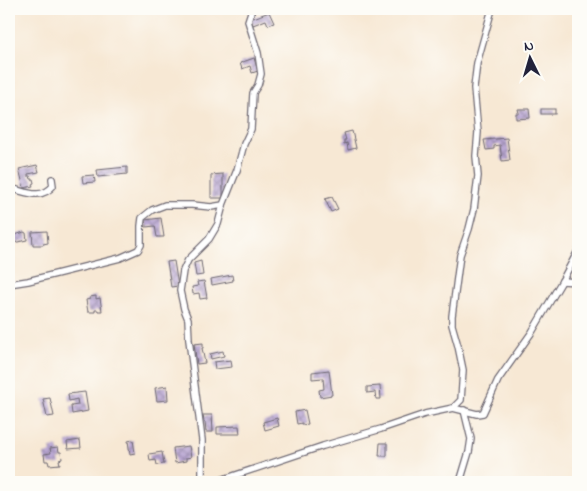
<svg xmlns="http://www.w3.org/2000/svg" width="587" height="491" viewBox="0 0 587 491" font-family="'Indie Flower',sans-serif">
<defs>
<pattern id="building-cross-hatch" width="8" height="8" patternUnits="userSpaceOnUse" patternTransform="scale(1.25)"><rect width="8" height="8" fill="#bba9d4"/><path d="M0 0l8 8M0 8l8-8" fill="none" stroke="#9889ad"/></pattern>
</defs>
<rect width="100%" height="100%" fill="#fdfcf7"/>
<filter id="ink" filterUnits="userSpaceOnUse"><feTurbulence type="fractalNoise" baseFrequency=".02" numOctaves="2"/><feDisplacementMap in="SourceGraphic" scale="10" xChannelSelector="R" yChannelSelector="G"/><feConvolveMatrix kernelMatrix="1 2 1 2 8 2 1 2 1" color-interpolation-filters="sRGB"/></filter>
<filter id="wash" filterUnits="userSpaceOnUse"><feTurbulence type="fractalNoise" baseFrequency=".0096" numOctaves="4" result="noise"/><feDisplacementMap in="SourceGraphic" scale="20" xChannelSelector="R" yChannelSelector="G"/><feGaussianBlur stdDeviation="1.12" result="paint"/><feColorMatrix in="noise" values="0 0 0 0 0 0 0 0 0 0 0 0 0 0 0 0 0 1.4 0 .05"/><feComposite in="paint" operator="in"/></filter>
<g filter="url(#wash)">
<rect width="100%" height="100%" fill="#f7e8d4"/>
<g id="blocks">
<g fill="url(#building-cross-hatch)">
<path d="M 269,12 L 274,23 L 268,25 L 266,20 L 253,25 L 251,19 Z"/>
<path d="M 254,58 L 258,71 L 252,73 L 250,66 L 242,69 L 240,63 Z"/>
<path d="M 518,109 L 529,109 L 530,118 L 516,119 L 516,113 L 519,113 Z"/>
<rect x="541" y="109" width="14" height="5"/>
<path d="M 352,131 L 356,148 L 348,150 L 347,143 L 344,144 L 344,140 L 346,140 L 344,133 Z"/>
<path d="M 507,138 L 510,160 L 502,161 L 500,145 L 494,146 L 494,149 L 486,150 L 484,140 Z"/>
<path d="M 37,165 L 39,172 L 28,174 L 28,176 L 30,176 L 31,179 L 33,179 L 34,183 L 32,184 L 33,186 L 24,188 L 19,169 Z"/>
<path d="M 127,167 L 127,174 L 98,177 L 97,170 Z"/>
<path d="M 223,174 L 223,198 L 211,198 L 211,175 Z"/>
<path d="M 94,175 L 95,182 L 83,183 L 82,176 Z"/>
<path d="M 332,197 L 338,209 L 331,212 L 325,199 Z"/>
<path d="M 161,218 L 164,237 L 157,237 L 155,226 L 146,227 L 145,220 Z"/>
<path d="M 47,231 L 48,243 L 43,244 L 43,245 L 33,245 L 32,232 Z"/>
<path d="M 24,232 L 26,233 L 27,240 L 13,243 L 12,236 Z"/>
<path d="M 174,261 L 178,286 L 171,287 L 167,262 Z"/>
<path d="M 201,261 L 203,275 L 196,276 L 194,263 Z"/>
<path d="M 232,275 L 233,281 L 212,285 L 211,279 Z"/>
<path d="M 204,281 L 207,298 L 200,299 L 199,293 L 193,294 L 192,287 L 198,286 L 197,282 Z"/>
<path d="M 96,296 L 96,299 L 100,298 L 102,311 L 98,311 L 98,310 L 95,310 L 95,312 L 88,312 L 86,300 L 90,299 L 90,297 Z"/>
<path d="M 203,343 L 203,348 L 202,348 L 205,363 L 197,364 L 194,344 Z"/>
<path d="M 223,351 L 224,356 L 211,359 L 210,354 Z"/>
<path d="M 231,360 L 232,367 L 215,369 L 214,362 Z"/>
<path d="M 329,370 L 332,395 L 320,397 L 319,390 L 324,389 L 323,378 L 312,379 L 312,372 Z"/>
<path d="M 167,386 L 168,400 L 157,401 L 155,388 Z"/>
<path d="M 380,386 L 381,399 L 376,399 L 375,392 L 367,393 L 367,387 Z"/>
<path d="M 85,392 L 88,411 L 72,414 L 71,406 L 78,405 L 77,399 L 69,401 L 68,394 Z"/>
<path d="M 50,398 L 54,416 L 47,417 L 43,399 Z"/>
<path d="M 305,410 L 308,424 L 302,425 L 302,423 L 297,424 L 295,412 Z"/>
<path d="M 203,415 L 212,415 L 213,432 L 206,432 L 205,422 L 204,422 Z"/>
<path d="M 277,418 L 279,426 L 265,430 L 263,422 Z"/>
<path d="M 239,426 L 240,434 L 217,434 L 217,427 Z"/>
<path d="M 80,440 L 81,448 L 68,449 L 67,442 Z"/>
<path d="M 133,440 L 135,453 L 130,454 L 128,441 Z"/>
<path d="M 380,443 L 387,443 L 387,456 L 379,456 Z"/>
<path d="M 189,446 L 191,457 L 186,458 L 186,461 L 175,463 L 173,448 Z"/>
<path d="M 58,447 L 59,452 L 61,452 L 62,459 L 59,460 L 60,464 L 49,465 L 48,461 L 45,461 L 44,454 L 51,453 L 50,448 Z"/>
<path d="M 162,452 L 164,464 L 157,465 L 156,460 L 150,461 L 149,454 Z"/>
</g>
</g>
</g>
<g filter="url(#ink)">
<use href="#blocks" fill-opacity="0" stroke="#6d6771" stroke-width="1"/>
<g fill="none" stroke-linecap="round" stroke-linejoin="round">
<g stroke="#6d6771" stroke-width="8">
<g id="street">
<path d="M 9,188 C 25,191 40,201 53,186 L 52,179"/>
<path d="M 562,281 L 578,282"/>
<path d="M 9,284 L 28,281 L 120,258 L 138,250 L 141,245 L 141,226 L 142,218 L 152,210 L 165,205 L 192,205 L 211,207 L 223,205"/>
<path d="M 453,408 L 461,400 L 463,370 L 458,346 L 452,325 L 452,316 L 460,255 L 469,229 L 474,209 L 478,176 L 476,156 L 478,132 L 474,88 L 477,63 L 492,9"/>
<path d="M 204,482 L 202,474 L 202,440 L 189,340 L 188,319 L 184,309 L 180,291 L 183,271 L 188,260 L 209,239 L 218,224 L 223,205 L 237,170 L 244,144 L 251,129 L 253,93 L 258,85 L 261,74 L 258,53 L 248,21 L 252,9"/>
<path d="M 215,482 L 323,446 L 381,429 L 425,414 L 453,408 L 477,414 L 483,413 L 498,380 L 532,332 L 562,281 L 578,251"/>
<path d="M 460,482 L 469,452 L 471,439 L 464,410"/>
</g>
</g>
<use href="#street" stroke="#fff" stroke-width="5.5"/>
</g>
</g>
<rect width="587" height="491" fill="none" stroke="#fdfcf7" stroke-width="30"/>
<g transform="translate(530 58) rotate(355)" stroke="#fdfcf7" stroke-width="4" paint-order="stroke">
<path d="M0-4L9 19L0 12L-9 19Z" fill="#22223b"/>
<text y="-8" font-size="14" font-weight="bold" text-anchor="middle" fill="#22223b">N</text>
</g>
</svg>
